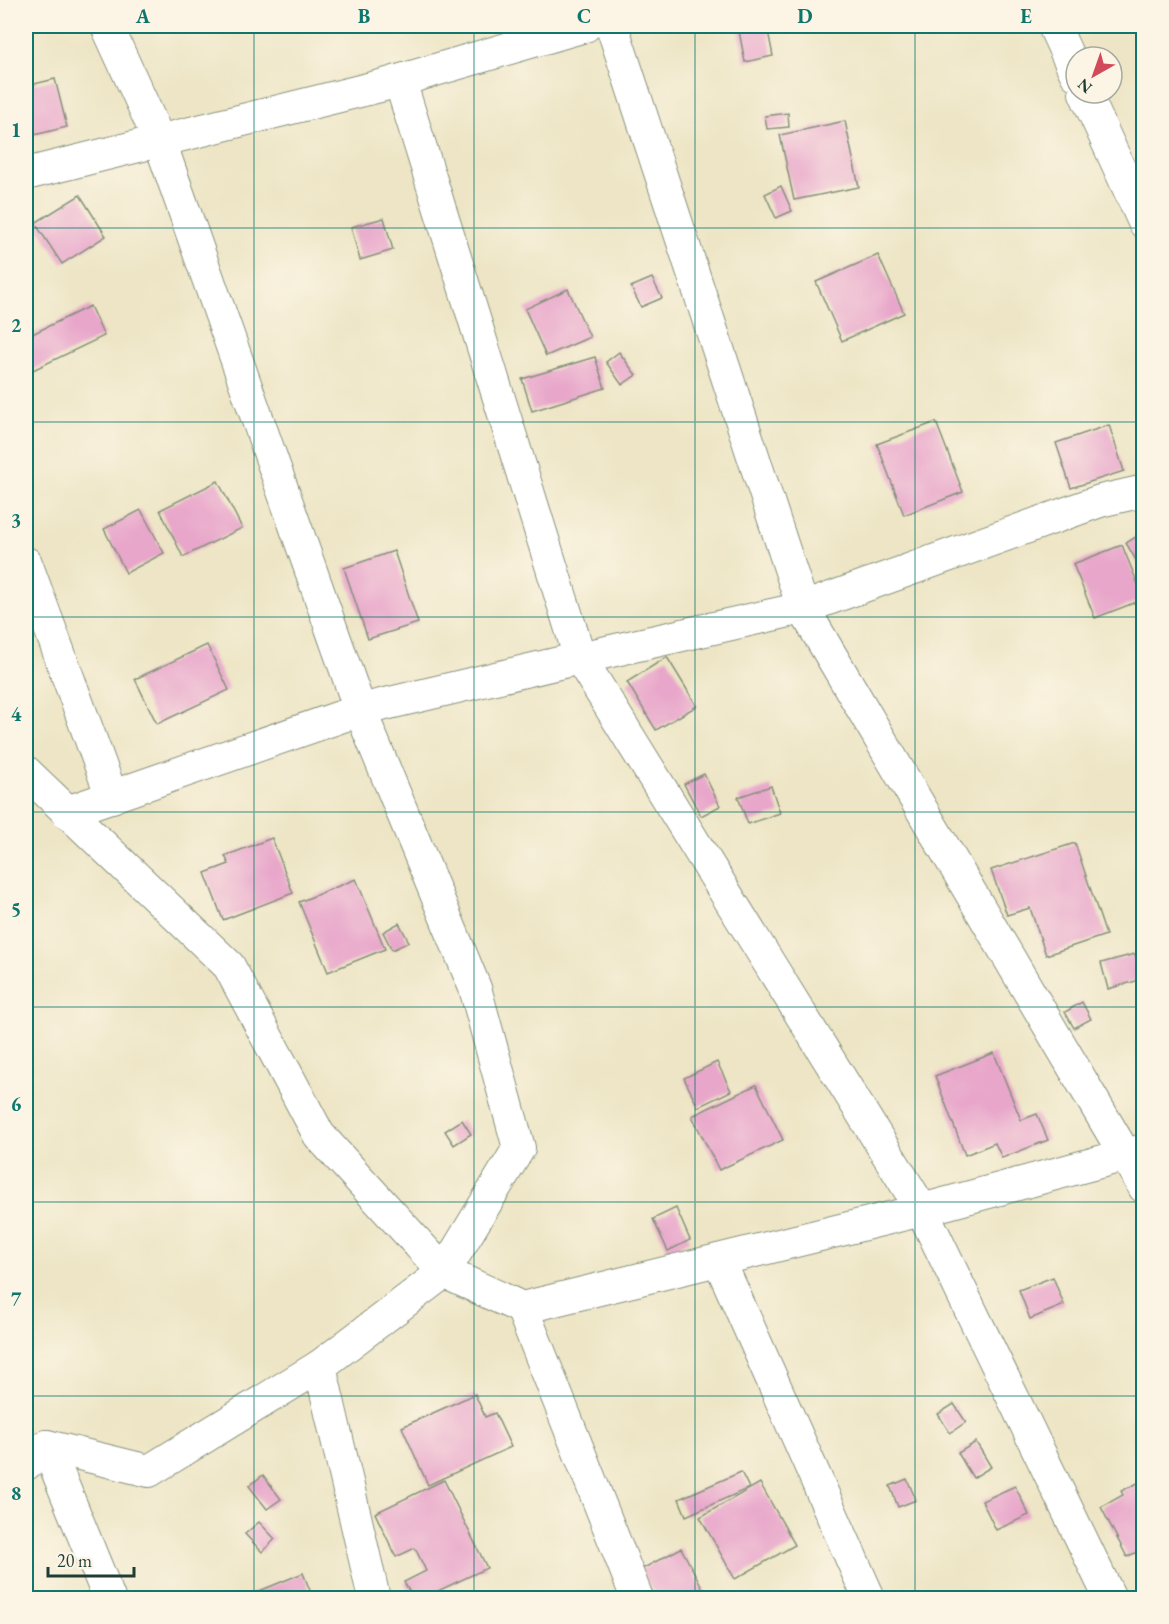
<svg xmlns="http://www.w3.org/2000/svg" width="1169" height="1624" viewBox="0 0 1169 1624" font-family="'EB Garamond',serif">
<rect width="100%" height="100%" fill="#fcf5e5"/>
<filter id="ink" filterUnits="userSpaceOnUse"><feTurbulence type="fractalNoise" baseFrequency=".0167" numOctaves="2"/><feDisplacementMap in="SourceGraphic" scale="12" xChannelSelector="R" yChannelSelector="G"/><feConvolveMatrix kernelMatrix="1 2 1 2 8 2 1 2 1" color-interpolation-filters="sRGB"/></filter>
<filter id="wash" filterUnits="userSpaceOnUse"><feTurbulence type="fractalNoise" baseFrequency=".008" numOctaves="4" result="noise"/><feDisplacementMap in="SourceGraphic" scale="24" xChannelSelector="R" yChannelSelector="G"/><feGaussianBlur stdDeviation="1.35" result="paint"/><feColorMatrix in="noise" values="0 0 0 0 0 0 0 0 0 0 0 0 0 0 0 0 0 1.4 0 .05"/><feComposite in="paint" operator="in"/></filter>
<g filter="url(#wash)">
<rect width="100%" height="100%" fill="#ede5c5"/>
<g id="blocks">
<g fill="#e8a6ca">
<path d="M 26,26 L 39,26 L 26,30 Z"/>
<path d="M 738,26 L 767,26 L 773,56 L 745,62 Z"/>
<path d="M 55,79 L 67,127 L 26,137 L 26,86 Z"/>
<path d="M 788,113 L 789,127 L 767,129 L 765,116 Z"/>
<path d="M 845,121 L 859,187 L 794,200 L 780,135 Z"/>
<path d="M 781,186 L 792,211 L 776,218 L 765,194 Z"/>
<path d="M 80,195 L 106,236 L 62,264 L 35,223 Z"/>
<path d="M 384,218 L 393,250 L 360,260 L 351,227 Z"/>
<path d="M 878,255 L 904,313 L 842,341 L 816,282 Z"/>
<path d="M 652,278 L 662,298 L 641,307 L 631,287 Z"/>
<path d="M 568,289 L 590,337 L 546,356 L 525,309 Z"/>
<path d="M 90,306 L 104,336 L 33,370 L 26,353 L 26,337 Z"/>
<path d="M 619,352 L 636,375 L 622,385 L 606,362 Z"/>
<path d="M 595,357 L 605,388 L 532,411 L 522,379 Z"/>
<path d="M 936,422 L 963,492 L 904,515 L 877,444 Z"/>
<path d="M 1109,425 L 1124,471 L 1071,488 L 1056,443 Z"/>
<path d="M 218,481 L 242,528 L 183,557 L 160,510 Z"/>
<path d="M 141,510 L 164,553 L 126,573 L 104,529 Z"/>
<path d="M 1139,535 L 1144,542 L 1144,565 L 1140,567 L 1126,543 Z"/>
<path d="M 1122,545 L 1144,599 L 1095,618 L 1073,564 Z"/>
<path d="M 394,551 L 418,623 L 368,639 L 344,568 Z"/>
<path d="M 207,645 L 229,690 L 157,724 L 135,679 Z"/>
<path d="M 667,657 L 697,706 L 656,730 L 627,682 Z"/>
<path d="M 704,774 L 720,806 L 701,816 L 684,784 Z"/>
<path d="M 771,786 L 780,813 L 748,824 L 738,797 Z"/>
<path d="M 272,838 L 293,893 L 223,920 L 205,873 L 229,864 L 225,856 Z"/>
<path d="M 1075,843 L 1106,935 L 1046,955 L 1030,908 L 1007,915 L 991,870 Z"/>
<path d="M 356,879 L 385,949 L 328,972 L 299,902 Z"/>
<path d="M 399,923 L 409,942 L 392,950 L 383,932 Z"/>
<path d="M 1135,954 L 1143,979 L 1108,989 L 1101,963 Z"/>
<path d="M 1082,1002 L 1091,1019 L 1074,1028 L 1065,1012 Z"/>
<path d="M 994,1053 L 1021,1120 L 1037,1114 L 1048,1140 L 1002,1158 L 995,1143 L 965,1155 L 935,1076 Z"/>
<path d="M 717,1062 L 731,1091 L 698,1107 L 684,1078 Z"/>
<path d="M 756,1085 L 783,1140 L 719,1170 L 692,1116 Z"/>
<path d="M 462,1120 L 471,1134 L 454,1145 L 445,1131 Z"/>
<path d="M 676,1208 L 690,1240 L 668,1251 L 653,1219 Z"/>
<path d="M 1053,1277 L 1064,1305 L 1030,1319 L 1019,1290 Z"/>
<path d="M 475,1394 L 485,1417 L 495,1413 L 511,1447 L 428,1485 L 402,1427 Z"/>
<path d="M 954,1404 L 966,1422 L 950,1433 L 938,1414 Z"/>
<path d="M 976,1442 L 991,1467 L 973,1478 L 958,1453 Z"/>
<path d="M 741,1472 L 749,1488 L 686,1516 L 679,1499 Z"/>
<path d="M 263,1475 L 281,1499 L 267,1509 L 249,1486 Z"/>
<path d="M 907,1479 L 916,1500 L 898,1507 L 890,1486 Z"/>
<path d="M 444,1480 L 487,1568 L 423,1598 L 413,1598 L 404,1582 L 426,1571 L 415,1548 L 396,1557 L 375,1513 Z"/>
<path d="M 1144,1480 L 1144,1548 L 1127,1557 L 1101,1507 L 1123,1495 L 1121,1491 Z"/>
<path d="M 760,1483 L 795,1545 L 735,1579 L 700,1517 Z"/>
<path d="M 1015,1486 L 1029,1515 L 996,1530 L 982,1501 Z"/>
<path d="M 259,1522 L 275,1539 L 262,1552 L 245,1534 Z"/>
<path d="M 681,1548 L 708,1598 L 656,1598 L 640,1570 Z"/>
<path d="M 303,1573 L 313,1598 L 245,1598 L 245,1597 Z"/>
</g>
</g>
</g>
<g filter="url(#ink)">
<use href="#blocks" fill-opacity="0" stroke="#86917c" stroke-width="1.5"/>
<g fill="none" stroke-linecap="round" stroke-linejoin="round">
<g stroke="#86917c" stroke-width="34">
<g id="minor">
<path d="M 107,26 L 160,142 L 360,710 L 475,988 L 519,1148 L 444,1272 L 320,1366 L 374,1598"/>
<path d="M 612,26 L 803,608 L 1144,1187"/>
<path d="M 1054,26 L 1076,74"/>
<path d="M 400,81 L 580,658 L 922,1210 L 1110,1598"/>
<path d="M 1085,93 L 1144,222"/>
<path d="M 26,174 L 384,85 L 585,26"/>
<path d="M 26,563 L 112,797"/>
<path d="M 26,772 L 229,966 L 319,1135 L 444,1272 L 522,1308 L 922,1210 L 1144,1150"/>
<path d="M 67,812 L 360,710 L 580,658 L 803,608 L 1100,501 L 1144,491"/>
<path d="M 719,1260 L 869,1598"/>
<path d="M 522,1308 L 637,1598"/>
<path d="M 47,1446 L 109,1598"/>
<path d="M 26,1464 L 47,1446 L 149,1471 L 320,1366"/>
</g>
</g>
<use href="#minor" stroke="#fff" stroke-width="32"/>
</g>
</g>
<path fill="none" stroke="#0f766e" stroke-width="1.5" stroke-opacity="0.55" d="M 254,26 L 254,1598M 474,26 L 474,1598M 695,26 L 695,1598M 915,26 L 915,1598M 26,228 L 1144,228M 26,422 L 1144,422M 26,617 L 1144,617M 26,812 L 1144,812M 26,1007 L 1144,1007M 26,1202 L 1144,1202M 26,1396 L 1144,1396"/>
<rect width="1169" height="1624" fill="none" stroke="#fcf5e5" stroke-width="66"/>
<g transform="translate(1094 75) rotate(220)"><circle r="28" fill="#fcf5e5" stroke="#a4ab9e" stroke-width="1.5"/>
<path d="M0-4.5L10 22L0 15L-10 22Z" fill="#d1495b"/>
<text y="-9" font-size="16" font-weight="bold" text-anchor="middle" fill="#1f3d34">N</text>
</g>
<path d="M48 1567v9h86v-9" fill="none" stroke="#1f3d34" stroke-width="3"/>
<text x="57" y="1567" font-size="18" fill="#1f3d34" stroke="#fcf5e5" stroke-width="4.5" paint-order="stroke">20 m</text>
<rect x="33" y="33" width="1103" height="1558" fill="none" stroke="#0f766e" stroke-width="2"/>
<g font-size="20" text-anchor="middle" font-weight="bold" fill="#0f766e">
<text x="143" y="23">A</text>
<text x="364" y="23">B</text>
<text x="584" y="23">C</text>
<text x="805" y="23">D</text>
<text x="1026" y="23">E</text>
<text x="16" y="137">1</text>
<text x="16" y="332">2</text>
<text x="16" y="527">3</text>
<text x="16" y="721">4</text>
<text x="16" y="916">5</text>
<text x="16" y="1111">6</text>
<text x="16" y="1306">7</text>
<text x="16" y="1500">8</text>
</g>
</svg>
